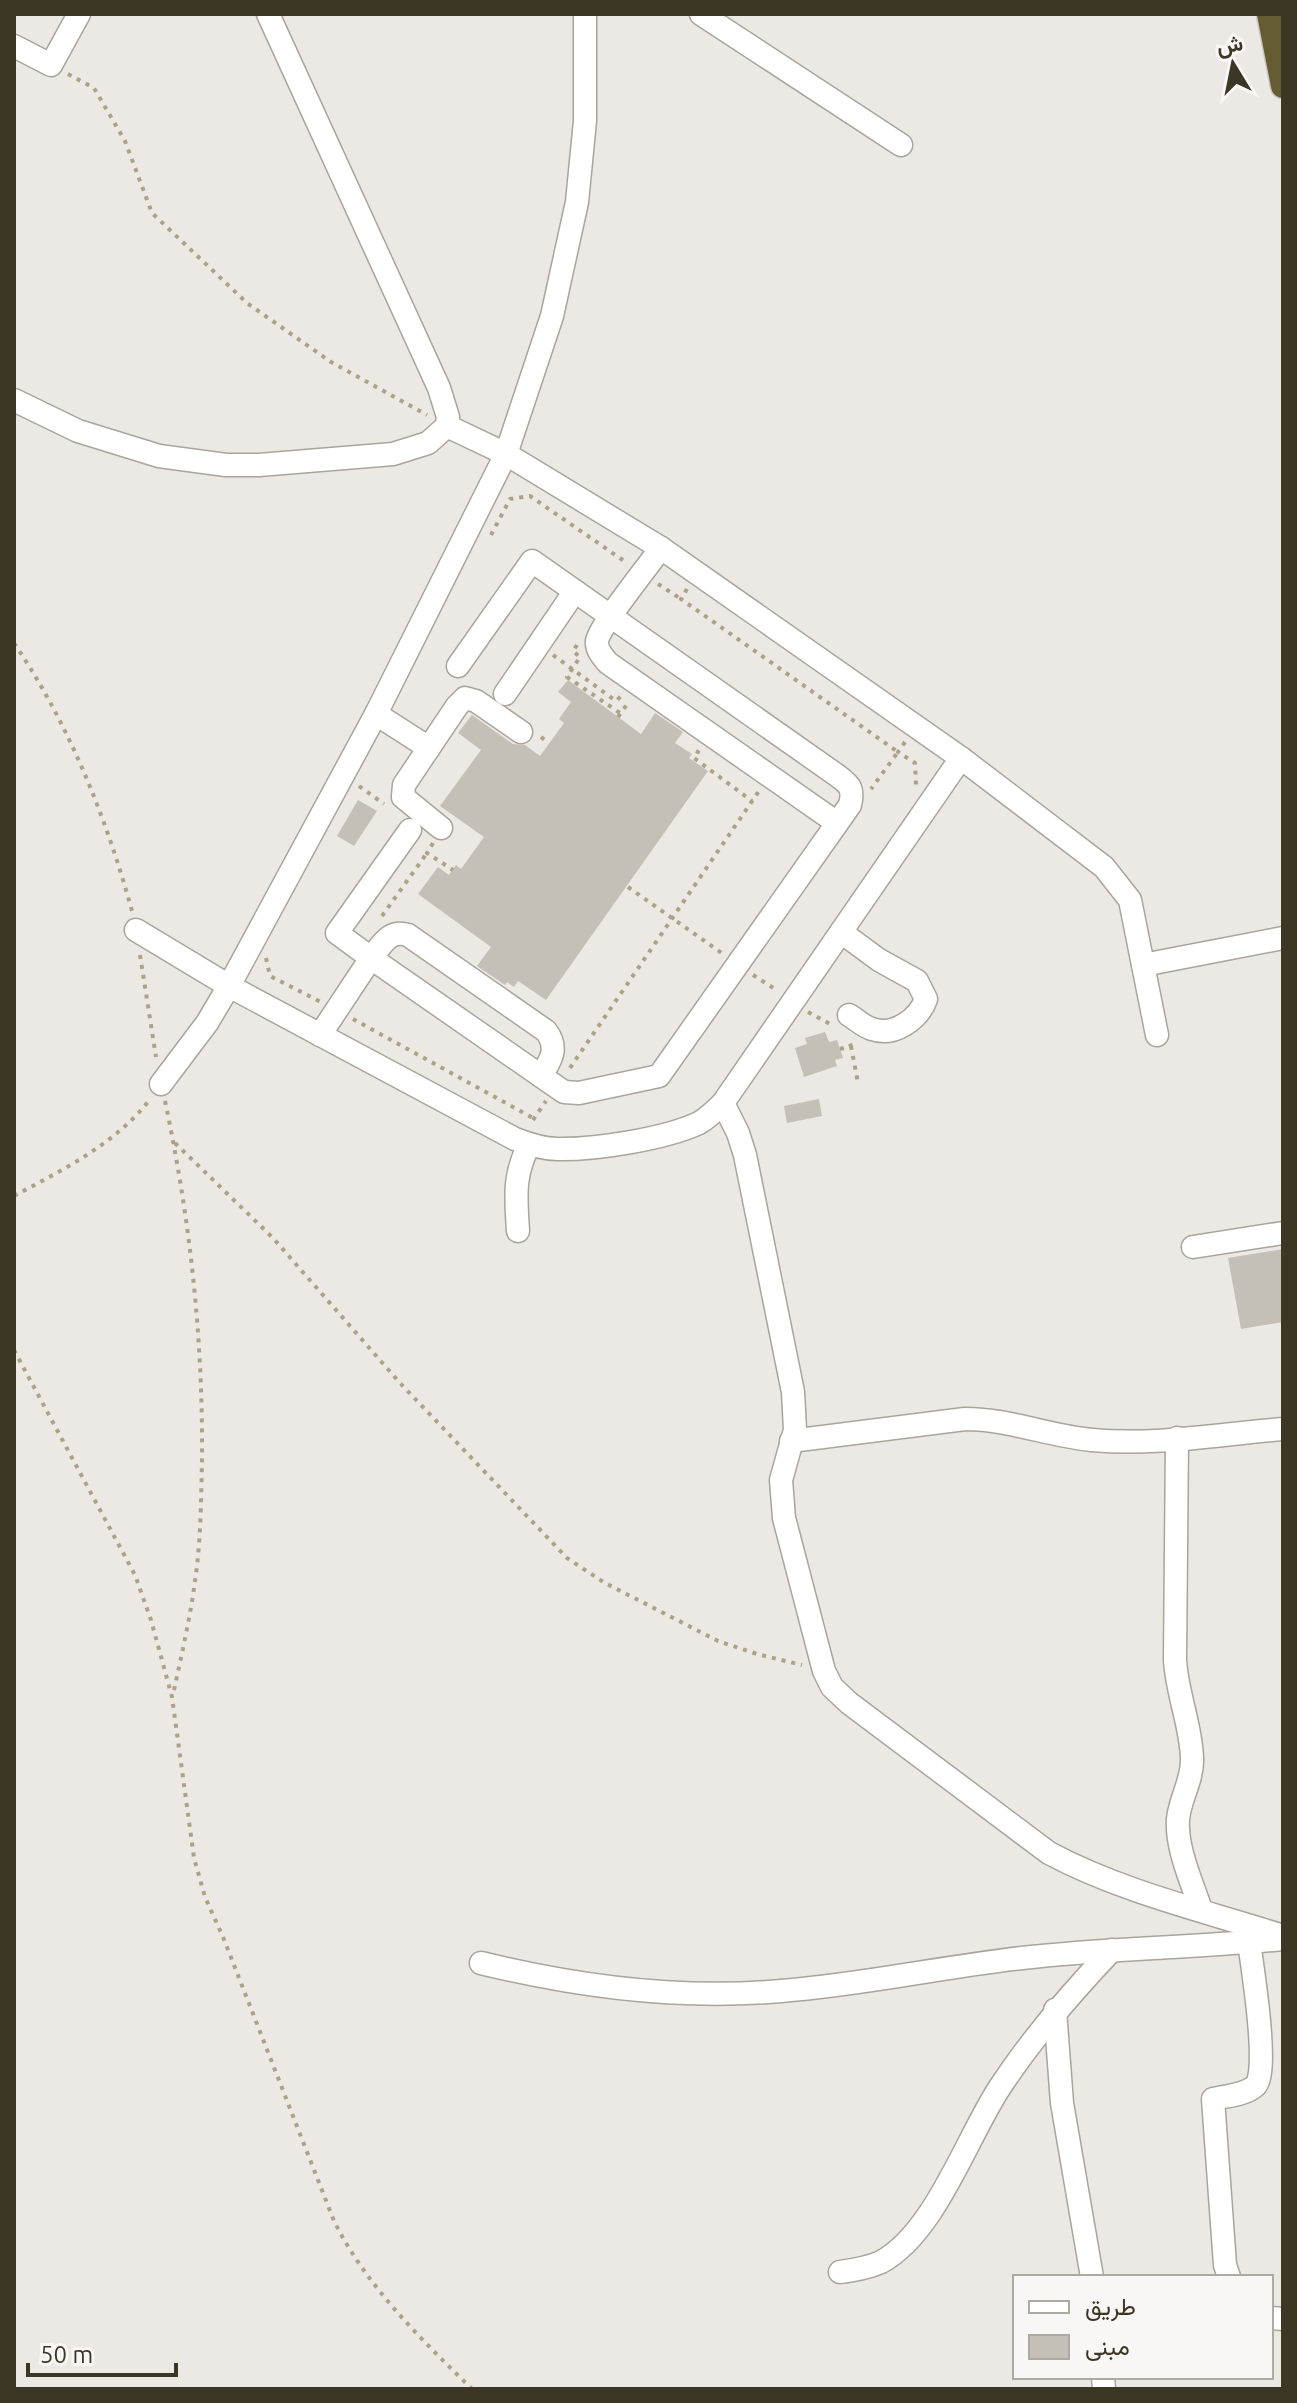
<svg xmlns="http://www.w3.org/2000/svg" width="1297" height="2403" viewBox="0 0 1297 2403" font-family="Ubuntu,Vazirmatn,sans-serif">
<rect width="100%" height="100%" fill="#ece9e4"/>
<g fill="#c4bfb7">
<path d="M 568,680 L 641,734 L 655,713 L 683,732 L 675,743 L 692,754 L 689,758 L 708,771 L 546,1000 L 518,981 L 514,987 L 507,982 L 505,985 L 477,966 L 491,947 L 418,894 L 438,867 L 449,875 L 456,865 L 461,869 L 484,837 L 440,806 L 481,750 L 458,733 L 472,715 L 513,744 L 525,745 L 540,756 L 564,723 L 559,719 L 571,702 L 558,692 Z"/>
<path d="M 358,800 L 377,811 L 354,846 L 337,836 Z"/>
<path d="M 825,1032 L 829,1042 L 837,1040 L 843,1058 L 835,1060 L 837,1066 L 804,1077 L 795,1048 L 807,1044 L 805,1038 Z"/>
<path d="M 819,1099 L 822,1116 L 787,1123 L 784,1106 Z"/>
<path d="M 1283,1249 L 1283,1322 L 1241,1329 L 1228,1258 Z"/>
</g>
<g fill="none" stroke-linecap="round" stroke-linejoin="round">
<g stroke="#a9a59b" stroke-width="25">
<g id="minor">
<path d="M 701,14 L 901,145"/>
<path d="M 14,46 L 51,65 L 79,14"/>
<path d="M 14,400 L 78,431 L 159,456 L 226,465 L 259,465 L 393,454 L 428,443 L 447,426 L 448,417 L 439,388 L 268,14"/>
<path d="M 447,426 L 506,454 L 661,548 L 961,758 L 1104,867 L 1130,900 L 1157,1035"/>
<path d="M 661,548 C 649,565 600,625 597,641 C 596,650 603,657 608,663 L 837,823"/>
<path d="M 505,694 L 575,591"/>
<path d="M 376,714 L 429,748"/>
<path d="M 441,828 L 403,797 L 404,785 L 457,706 L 465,698 L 476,701 L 521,732"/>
<path d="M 410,830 L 337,933 L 371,958 C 382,945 389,929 408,935 L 546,1031 C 559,1048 551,1060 541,1076"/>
<path d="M 136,930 L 229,986 L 515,1139 C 528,1144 543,1149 557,1149 C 594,1150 665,1139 699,1123 C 708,1118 715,1111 723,1103 L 961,758"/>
<path d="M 841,932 L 879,960 L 917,981 L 926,999 C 919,1019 894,1037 872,1029 C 864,1027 856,1019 849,1015"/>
<path d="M 1143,965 L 1283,938"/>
<path d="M 320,1035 L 371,958 L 564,1092 L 579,1093 L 659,1076 L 850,805 C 854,789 850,785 838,776 L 532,561 L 458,666"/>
<path d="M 161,1084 L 207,1023 L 229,986 L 376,714 L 506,454 L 552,316 L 577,202 L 585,121 L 585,14"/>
<path d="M 723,1103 L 738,1133 L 745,1155 L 793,1392 L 795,1430 L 781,1480 L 784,1518 L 824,1671 L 832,1687 L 849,1703 L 1049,1853 C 1122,1892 1205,1911 1283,1936"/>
<path d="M 518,1231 C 516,1197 513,1176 529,1145"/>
<path d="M 1193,1247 L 1283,1233"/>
<path d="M 1177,1438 L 1175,1660 C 1177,1694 1191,1725 1192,1758 C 1193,1780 1180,1798 1178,1819 C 1176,1849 1192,1882 1201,1910"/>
<path d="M 791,1441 L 965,1419 C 1009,1419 1049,1436 1092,1440 C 1155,1446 1220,1434 1283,1429"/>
<path d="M 481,1963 C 579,1987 680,2000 781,1991 C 862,1985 941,1967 1022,1958 C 1108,1948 1195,1948 1282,1939"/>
<path d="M 1055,2010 L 1062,2103 L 1092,2277"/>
<path d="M 840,2272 C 854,2270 868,2268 881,2262 C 935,2233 967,2137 1000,2087 C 1033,2037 1071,1993 1112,1950"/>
<path d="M 1229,2277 L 1225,2265 L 1213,2099 C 1226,2096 1245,2095 1255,2086 C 1270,2074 1252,1965 1249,1942"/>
<path d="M 1271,2318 L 1283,2319"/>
<path d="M 1103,2377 L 1104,2389"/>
</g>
</g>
<g stroke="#c8c7c2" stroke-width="27">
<path id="highway" d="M 1269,14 L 1283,86"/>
</g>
<g stroke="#ada288" stroke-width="4" stroke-dasharray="4 6" stroke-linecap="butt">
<path d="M 68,74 L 94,88 L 125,141 L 152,213 L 247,303 L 331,362 L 427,415"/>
<path d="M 491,535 L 510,499 L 530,496 L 627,563"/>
<path d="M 658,584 L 681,599"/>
<path d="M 687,589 L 681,599 L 898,752 L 871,789"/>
<path d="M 14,643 C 69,724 106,817 132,911"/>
<path d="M 577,645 L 573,651 L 580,657 L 567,677 L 620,713"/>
<path d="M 553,655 L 616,701 L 621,696"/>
<path d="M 618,717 L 628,703"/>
<path d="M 541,737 L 549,743"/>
<path d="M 905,742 L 898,752 L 915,763 L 916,785"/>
<path d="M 696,751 L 698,752 L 694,758 L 752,801"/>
<path d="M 359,786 L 384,804"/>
<path d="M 433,843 L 427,853 L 453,870"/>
<path d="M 628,887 L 723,954"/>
<path d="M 382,916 L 427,853"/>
<path d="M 140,955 L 156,1057"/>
<path d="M 266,958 L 270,976 L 321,1002"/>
<path d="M 753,975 L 775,989"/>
<path d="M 808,1012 L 832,1025"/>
<path d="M 353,1019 L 533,1118"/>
<path d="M 851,1046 L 858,1083"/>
<path d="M 840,1049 L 851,1046 L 847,1039"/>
<path d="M 570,1068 L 759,791"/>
<path d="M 165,1101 C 190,1219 203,1338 202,1459 C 201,1499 201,1541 195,1581 C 190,1619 181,1657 173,1695"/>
<path d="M 533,1120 L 546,1101"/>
<path d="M 175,1143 L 273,1238 L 400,1383 L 567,1558 L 605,1583 L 718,1641 L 757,1654 L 802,1665"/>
<path d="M 14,1196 C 64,1169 116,1144 151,1098"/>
<path d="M 14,1350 L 135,1575 L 151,1620 L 172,1697 L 194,1858 L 205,1897 L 223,1937 L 334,2221 C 367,2287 420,2338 472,2389"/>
</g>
<use href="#minor" stroke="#fff" stroke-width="22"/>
<use href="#highway" stroke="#655c34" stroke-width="24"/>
</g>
<rect width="1297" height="2403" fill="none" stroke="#3c3625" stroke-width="32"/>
<rect x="1013" y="2275" width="260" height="104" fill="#f9f7f5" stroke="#adaaa2" stroke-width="2"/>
<rect x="1029" y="2301" width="40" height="12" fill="#ffffff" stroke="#adaaa2" stroke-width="2"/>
<text x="1085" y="2315" font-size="24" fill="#3c3625">طريق</text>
<rect x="1029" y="2335" width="40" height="24" fill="#c4bfb7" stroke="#adaaa2" stroke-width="2"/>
<text x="1085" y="2355" font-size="24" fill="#3c3625">مبنى</text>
<g transform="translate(1233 64) rotate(350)" stroke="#f9f7f5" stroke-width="6" paint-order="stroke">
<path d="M0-6L14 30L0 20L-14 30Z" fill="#3c3625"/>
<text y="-12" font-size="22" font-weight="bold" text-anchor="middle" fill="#3c3625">ش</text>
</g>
<path d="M28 2363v12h148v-12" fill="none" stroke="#3c3625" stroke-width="4"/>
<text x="40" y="2363" font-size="24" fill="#3c3625" stroke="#f9f7f5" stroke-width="6" paint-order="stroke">50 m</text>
</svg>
